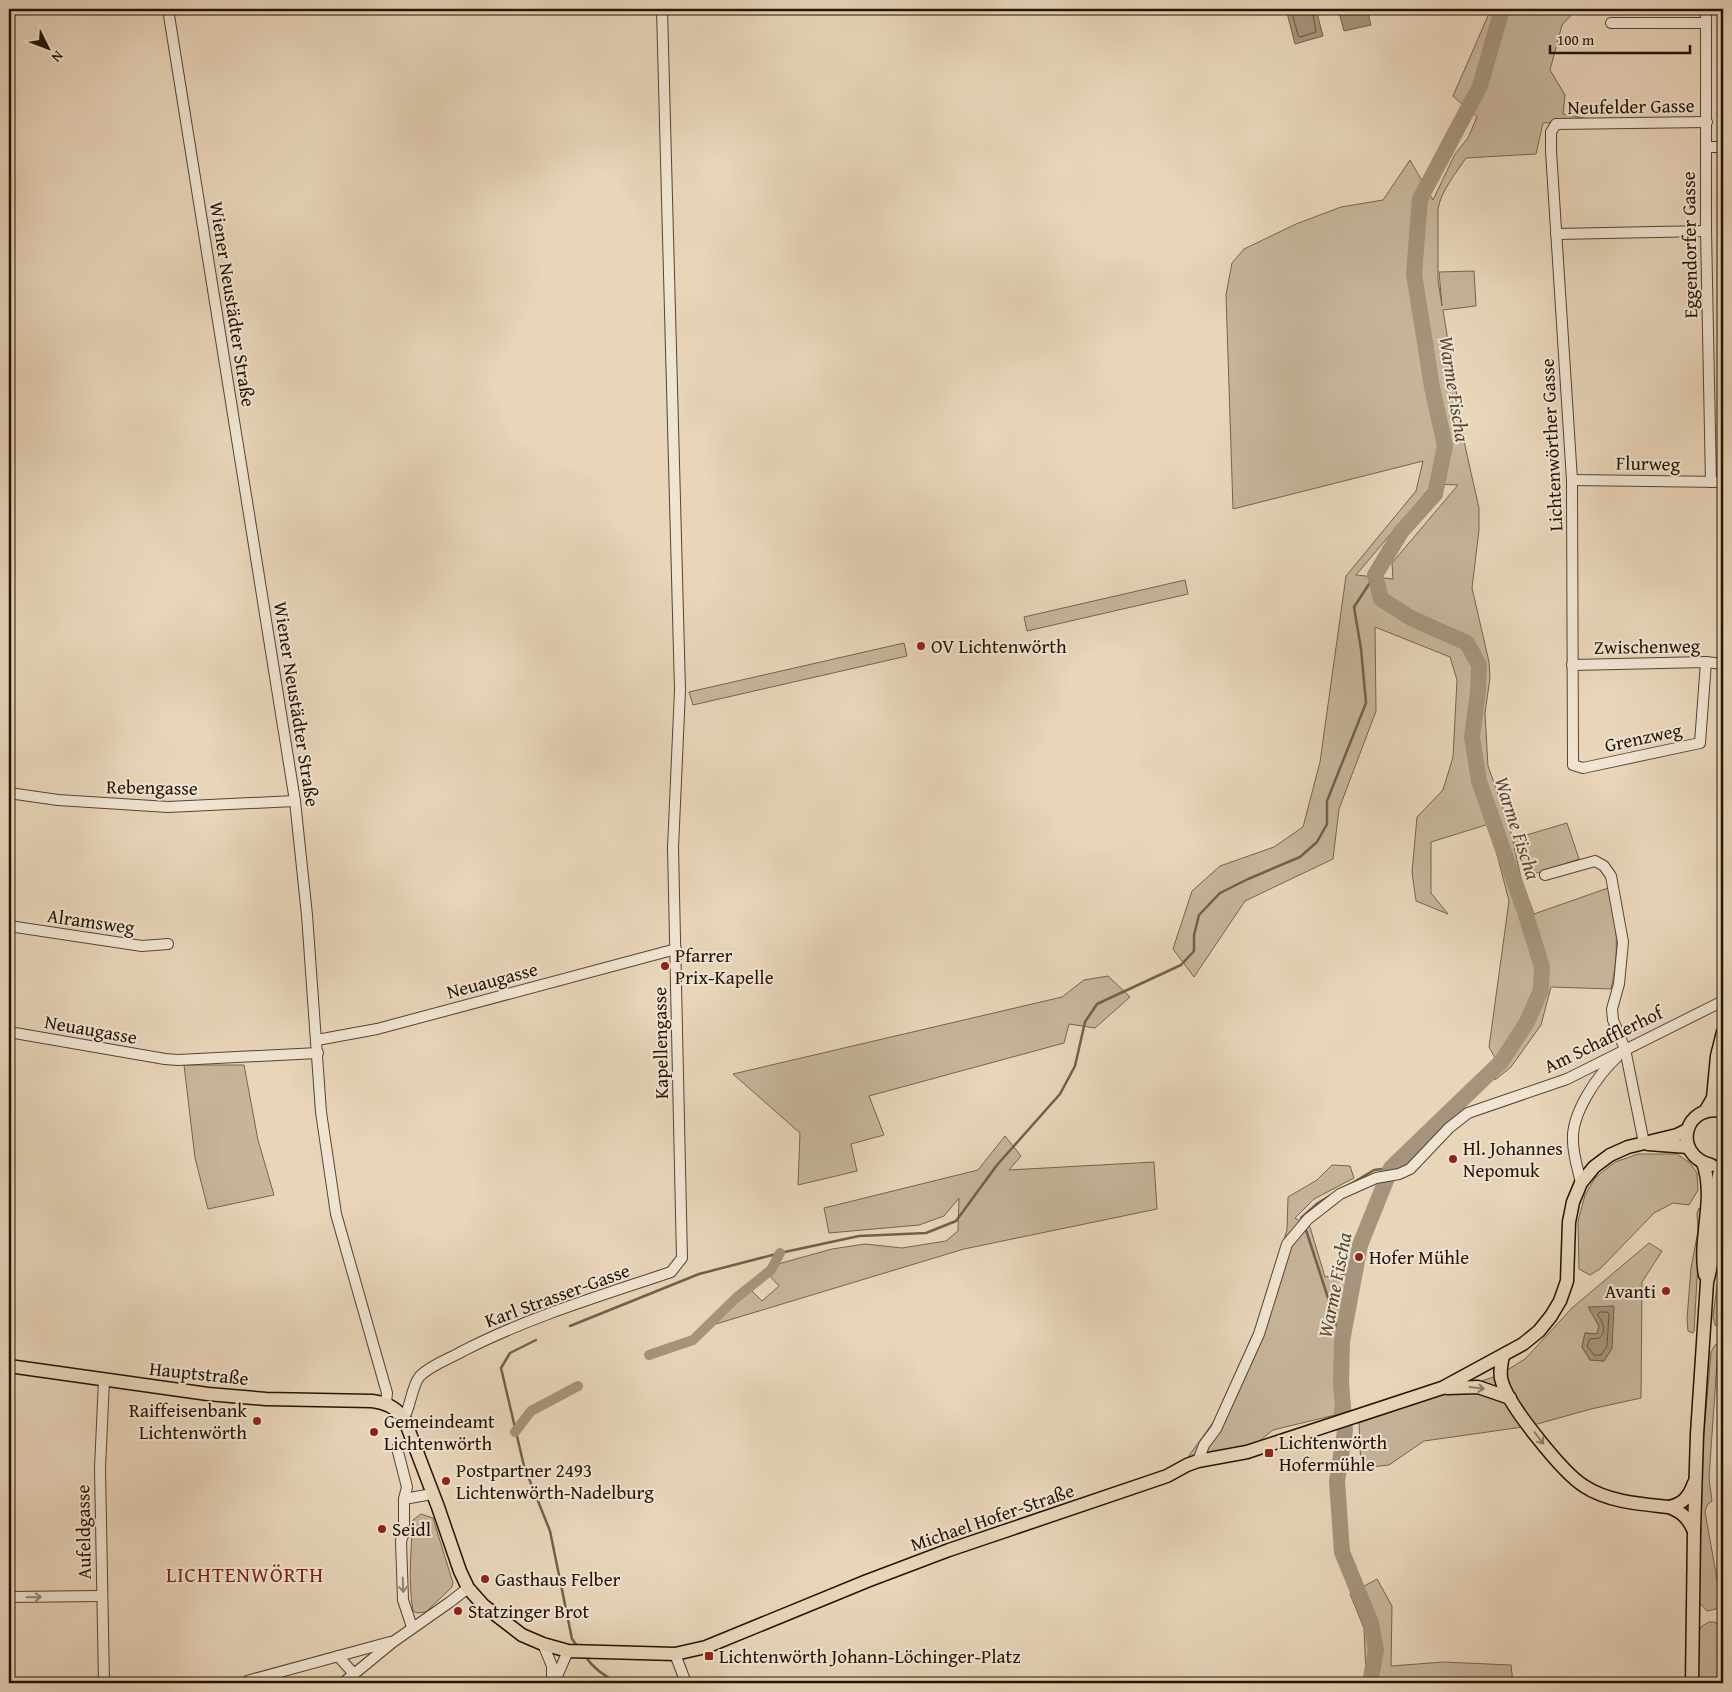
<svg xmlns="http://www.w3.org/2000/svg" width="1732" height="1692" viewBox="0 0 1732 1692" font-family="'Gentium Book Plus',serif">
<rect width="100%" height="100%" fill="#e8d5ba"/>
<filter id="stains"><feTurbulence type="fractalNoise" baseFrequency=".004" numOctaves="4"/><feColorMatrix values="0 0 0 0 .2 0 0 0 0 .09 0 0 0 0 .02 0 0 0 .5 -.17"/></filter>
<radialGradient id="worn" r=".72"><stop offset=".6" stop-color="#630" stop-opacity="0"/><stop offset="1" stop-color="#630" stop-opacity=".3"/></radialGradient>
<g fill="#c6b49b" stroke="#74644e" fill-rule="evenodd">
<path d="M 1491,9 L 1577,9 L 1562,25 L 1550,70 L 1565,95 L 1563,114 L 1594,120 L 1543,123 L 1536,154 L 1466,158 C 1456,173 1441,191 1438,209 L 1438,280 L 1442,306 L 1439,272 L 1474,271 L 1476,306 L 1443,310 L 1465,446 L 1479,508 L 1479,530 L 1472,588 L 1489,662 L 1490,678 L 1485,713 L 1488,766 L 1510,828 L 1521,878 L 1534,914 L 1608,888 C 1618,922 1619,955 1611,989 L 1551,987 L 1541,1025 L 1511,1067 L 1495,1080 L 1495,1058 L 1489,1047 L 1509,901 L 1489,824 L 1431,842 L 1431,893 L 1448,914 L 1416,901 L 1412,872 L 1417,817 L 1443,790 L 1453,757 L 1457,680 L 1450,657 L 1375,627 L 1376,711 L 1339,809 L 1333,859 L 1245,901 L 1194,977 L 1173,949 L 1192,891 L 1220,866 L 1274,847 L 1303,827 L 1320,762 L 1346,576 L 1416,491 L 1423,461 L 1233,509 L 1226,295 L 1232,263 L 1244,249 L 1296,224 L 1341,207 L 1383,200 L 1410,160 L 1433,200 L 1455,154 L 1468,138 L 1477,117 L 1453,96 ZM 1433,484 L 1458,485 L 1392,563 L 1393,579 L 1356,575 Z"/>
<path d="M 1185,580 L 1188,594 L 1027,631 L 1024,617 Z"/>
<path d="M 904,643 L 907,656 L 693,705 L 689,692 Z"/>
<path d="M 1567,823 L 1579,859 L 1531,875 L 1513,839 Z"/>
<path d="M 1108,976 L 1130,997 L 1095,1028 L 1069,1024 L 1064,1043 L 869,1096 L 884,1135 L 851,1144 L 857,1171 L 798,1185 L 800,1133 L 733,1074 L 1062,997 L 1084,980 Z"/>
<path d="M 184,1065 L 244,1065 L 258,1140 L 274,1195 L 208,1209 L 195,1158 Z"/>
<path d="M 1005,1136 L 1021,1156 L 1009,1170 L 1154,1162 L 1157,1209 L 964,1249 L 716,1324 L 715,1321 L 750,1289 L 762,1301 L 779,1286 L 769,1275 L 778,1264 L 832,1249 L 865,1244 L 902,1248 L 946,1241 L 958,1231 L 959,1198 L 944,1216 L 919,1225 L 829,1233 L 824,1208 L 978,1170 Z"/>
<path d="M 1638,1154 L 1677,1154 L 1690,1163 L 1697,1173 L 1698,1190 L 1689,1205 L 1673,1203 L 1654,1213 L 1600,1269 L 1590,1275 L 1579,1269 L 1578,1221 L 1585,1195 L 1595,1178 L 1615,1162 Z"/>
<path d="M 1332,1165 L 1350,1166 L 1354,1178 L 1314,1199 L 1295,1218 L 1310,1227 L 1325,1277 L 1347,1274 L 1338,1344 L 1335,1415 L 1273,1430 L 1257,1443 L 1218,1454 L 1188,1457 L 1214,1421 L 1255,1330 L 1287,1230 L 1288,1197 L 1317,1180 Z"/>
<path d="M 1699,1208 L 1701,1210 L 1694,1331 L 1693,1333 L 1688,1331 L 1687,1319 L 1691,1268 L 1698,1231 L 1697,1213 Z"/>
<path d="M 1723,1239 L 1723,1329 L 1715,1325 L 1713,1317 Z"/>
<path d="M 1649,1243 L 1662,1251 L 1642,1282 L 1641,1398 L 1591,1409 L 1530,1426 L 1424,1441 L 1389,1465 L 1361,1468 L 1359,1423 L 1499,1375 L 1525,1359 L 1572,1308 ZM 1589,1307 L 1612,1348 L 1604,1361 L 1590,1360 L 1582,1347 L 1585,1333 L 1597,1334 L 1599,1326 Z"/>
<path d="M 1723,1342 L 1723,1347 L 1718,1348 L 1709,1478 L 1712,1501 L 1707,1505 L 1705,1512 L 1719,1590 L 1720,1602 L 1716,1609 L 1707,1611 L 1699,1602 L 1701,1468 L 1711,1352 L 1715,1345 Z"/>
<path d="M 421,1514 L 433,1518 L 453,1583 L 452,1587 L 426,1612 L 417,1613 L 413,1611 C 408,1581 411,1549 413,1520 Z"/>
<path d="M 1377,1579 L 1392,1606 L 1391,1666 L 1443,1662 L 1511,1665 L 1513,1683 L 1364,1683 L 1366,1676 L 1364,1628 L 1350,1594 Z"/>
<path d="M 1709,1622 L 1714,1622 L 1723,1627 L 1723,1683 L 1698,1683 L 1698,1633 L 1702,1626 Z"/>
</g>
<g fill="#a5937b" stroke="#71604b">
<path d="M 1286,9 L 1316,9 L 1323,36 L 1295,44 Z"/>
<path d="M 1338,9 L 1367,9 L 1371,25 L 1344,31 Z"/>
<path d="M 1614,1306 L 1612,1348 L 1604,1361 L 1590,1360 L 1582,1347 L 1585,1333 L 1597,1334 L 1599,1326 L 1588,1307 Z"/>
</g>
<g fill="none" stroke-linecap="round" stroke-linejoin="round">
<g stroke="#64543e" stroke-width="1">
<path d="M 1291,9 L 1298,35 L 1300,37 L 1316,32 L 1312,9"/>
<path d="M 1600,1312 L 1607,1312 L 1609,1314 L 1607,1346 L 1601,1355 L 1594,1355 L 1587,1346 L 1590,1339 L 1599,1338 C 1607,1332 1603,1323 1598,1315 Z"/>
</g>
<g stroke="#71604b" stroke-width="2.5">
<path d="M 1349,1185 L 1374,1170 L 1391,1168"/>
<path d="M 1302,1220 L 1301,1218 L 1318,1203 L 1331,1195"/>
<path d="M 1305,1227 L 1342,1341"/>
<path d="M 570,1326 L 699,1274 L 780,1253 L 859,1236 L 926,1233 L 956,1221 L 997,1165 L 1060,1094 L 1075,1066 L 1085,1022 L 1097,1004 L 1181,965 L 1194,951 L 1194,935 L 1199,915 L 1220,893 L 1248,879 L 1300,857 L 1317,842 L 1327,824 L 1327,801 L 1366,703 L 1361,649 L 1354,607 L 1375,575"/>
<path d="M 536,1340 L 510,1353 L 501,1368 L 524,1466 L 550,1531 L 572,1639 L 578,1647"/>
<path d="M 585,1656 C 593,1668 605,1677 619,1683"/>
</g>
<g stroke="#a5937b" stroke-width="10">
<path d="M 649,1355 L 693,1340 L 736,1298 L 771,1270 L 780,1253"/>
<path d="M 515,1432 L 531,1411 L 578,1386"/>
</g>
<path stroke="#a5937b" stroke-width="16" d="M 1370,1683 L 1376,1650 L 1371,1623 L 1342,1552 L 1337,1481 L 1345,1431 L 1341,1383 L 1342,1341 L 1360,1245 L 1391,1168 L 1501,1062 L 1527,1022 L 1541,990 L 1542,967 L 1525,912 L 1479,781 L 1472,737 L 1478,691 L 1479,665 L 1467,643 L 1411,618 L 1381,599 L 1375,575 L 1401,532 L 1435,494 L 1445,446 L 1432,387 L 1414,274 L 1420,199 L 1480,86 L 1502,9"/>
<g stroke="#544430" stroke-width="12">
<g id="minor">
<path d="M 168,9 L 295,801 L 307,915 L 321,1112 L 336,1214 L 387,1393 L 386,1403"/>
<path d="M 1706,9 L 1706,231 L 1711,482"/>
<path d="M 1611,23 L 1706,23"/>
<path d="M 1706,147 L 1723,147"/>
<path d="M 1556,234 L 1706,231"/>
<path d="M 1572,480 L 1723,482"/>
<path d="M 1706,662 L 1700,743 L 1583,768 L 1573,765 L 1572,480 L 1551,151 L 1551,132 L 1556,124 L 1707,122"/>
<path d="M 1572,665 L 1706,662 L 1723,664"/>
<path d="M 9,793 L 58,800 L 168,807 L 295,801"/>
<path d="M 1545,875 L 1595,861 L 1604,866 L 1611,876 L 1623,942 L 1619,984 L 1612,1009 L 1613,1020 L 1625,1049 L 1644,1143"/>
<path d="M 9,926 L 142,946 L 168,944"/>
<path d="M 9,1032 L 165,1059 L 178,1060 L 318,1053"/>
<path d="M 317,1040 L 377,1029 L 676,949"/>
<path d="M 1581,1183 C 1578,1169 1573,1155 1573,1141 C 1571,1113 1598,1075 1617,1057"/>
<path d="M 104,1380 L 100,1468 L 104,1683"/>
<path d="M 404,1418 C 411,1405 412,1385 420,1376 C 431,1365 449,1359 463,1351 C 529,1317 600,1296 671,1272 L 682,1258 L 673,848 L 680,690 L 662,9"/>
<path d="M 397,1448 L 407,1487 L 404,1499 L 404,1533 L 401,1541 L 403,1600 L 412,1627"/>
<path d="M 1198,1461 L 1204,1445 L 1216,1429 L 1259,1334 L 1287,1244 L 1308,1219 L 1340,1194 L 1376,1178 L 1399,1174 L 1410,1169 L 1449,1128 L 1468,1113 L 1567,1079 L 1723,1001"/>
<path d="M 404,1499 L 432,1494"/>
<path d="M 9,1597 L 101,1596"/>
<path d="M 543,1644 L 552,1666 L 552,1683"/>
<path d="M 675,1654 L 686,1683"/>
<path d="M 338,1656 L 354,1674"/>
<path d="M 248,1683 L 247,1681 L 390,1642"/>
<path d="M 343,1683 L 393,1642 L 450,1602 L 468,1588"/>
<path d="M 554,1683 L 568,1651"/>
</g>
</g>
<g stroke="#221402" stroke-width="15">
<g id="major">
<path d="M 1706,1110 L 1713,1098 L 1717,1056 L 1723,1032"/>
<path d="M 1648,1144 L 1688,1147"/>
<path d="M 1703,1163 C 1716,1199 1698,1238 1705,1275"/>
<path d="M 1711,1165 C 1671,1154 1684,1103 1723,1111"/>
<path d="M 1503,1356 C 1501,1365 1499,1374 1502,1382 C 1509,1406 1563,1473 1584,1486 C 1608,1502 1641,1504 1669,1507 C 1682,1512 1688,1518 1694,1531"/>
<path d="M 9,1366 L 208,1394 L 266,1399 L 372,1401 C 386,1403 395,1407 404,1418 L 438,1507 L 460,1571 L 468,1588 L 483,1605 L 522,1635 L 543,1644 L 568,1651 L 675,1654 L 706,1647 L 867,1581 L 949,1550 L 1167,1476 L 1187,1465 L 1198,1461 L 1247,1452 L 1442,1388 L 1523,1344 L 1539,1331 L 1551,1316 L 1560,1301 L 1567,1281 L 1569,1222 L 1573,1202 L 1581,1183 L 1594,1167 L 1610,1155 L 1628,1147 L 1677,1135 L 1687,1130"/>
<path d="M 1447,1388 L 1478,1387 L 1510,1398"/>
<path d="M 1669,1507 C 1683,1504 1689,1497 1694,1483"/>
<path d="M 1692,1683 L 1694,1531 L 1697,1434 L 1707,1282 C 1718,1244 1712,1204 1721,1165"/>
</g>
</g>
<use href="#minor" stroke="#f0e4d2" stroke-width="10"/>
<use href="#major" stroke="#e8d5ba" stroke-width="12"/>
</g>
<defs><path id="oneway-shaft" d="M-6 0H5M1.5-3L5.5 0L1.5 3" fill="none" stroke-width="1.6" stroke-linecap="round" stroke-linejoin="round" transform="scale(1.25)"/></defs>
<g stroke="#8f7e67">
<use href="#oneway-shaft" transform="translate(1477 1388) rotate(7)"/>
<use href="#oneway-shaft" transform="translate(1539 1438) rotate(53)"/>
</g>
<g stroke="#938674">
<use href="#oneway-shaft" transform="translate(403 1585) rotate(88)"/>
<use href="#oneway-shaft" transform="translate(34 1597) rotate(-1)"/>
</g>
<g fill="#8f2418" stroke="#f0e4d2" stroke-width="2">
<circle cx="921" cy="646" r="5"/>
<circle cx="665" cy="966" r="5"/>
<circle cx="1453" cy="1159" r="5"/>
<circle cx="1359" cy="1257" r="5"/>
<circle cx="1666" cy="1291" r="5"/>
<circle cx="257" cy="1421" r="5"/>
<circle cx="374" cy="1432" r="5"/>
<rect x="1264" y="1448" width="10" height="10" rx="2.5"/>
<circle cx="446" cy="1481" r="5"/>
<circle cx="382" cy="1529" r="5"/>
<circle cx="485" cy="1579" r="5"/>
<circle cx="458" cy="1611" r="5"/>
<rect x="704" y="1651" width="10" height="10" rx="2.5"/>
</g>
<g text-anchor="middle" dominant-baseline="central" stroke-width="4" stroke-linejoin="round" paint-order="stroke">
<g font-size="19" fill="#221402" stroke="#f0e4d2">
<text transform="translate(1631 106) rotate(-1)">Neufelder Gasse</text>
<text transform="translate(1689 245) rotate(-91)">Eggendorfer Gasse</text>
<text transform="translate(233 304) rotate(81)">Wiener Neustädter Straße</text>
<text transform="translate(1551 445) rotate(-93)">Lichtenwörther Gasse</text>
<text transform="translate(1648 463) rotate(1)">Flurweg</text>
<text transform="translate(1647 646) rotate(-1)">Zwischenweg</text>
<text transform="translate(297 704) rotate(81)">Wiener Neustädter Straße</text>
<text transform="translate(1643 737) rotate(-12)">Grenzweg</text>
<text transform="translate(152 787) rotate(1)">Rebengasse</text>
<text transform="translate(91 921) rotate(8)">Alramsweg</text>
<text transform="translate(492 980) rotate(-15)">Neuaugasse</text>
<text transform="translate(91 1029) rotate(10)">Neuaugasse</text>
<text transform="translate(1603 1039) rotate(-26)">Am Schafflerhof</text>
<text transform="translate(660 1043) rotate(-91)">Kapellengasse</text>
<text transform="translate(557 1295) rotate(-20)">Karl Strasser-Gasse</text>
<text transform="translate(199 1373) rotate(6)">Hauptstraße</text>
<text transform="translate(992 1517) rotate(-19)">Michael Hofer-Straße</text>
<text transform="translate(83 1532) rotate(-91)">Aufeldgasse</text>
</g>
<g font-size="19" fill="#221402" stroke="#f0e4d2" text-anchor="start">
<text x="931" y="646">OV Lichtenwörth</text>
<text x="675" y="955">Pfarrer<tspan x="675" dy="22">Prix-Kapelle</tspan></text>
<text x="1463" y="1148">Hl. Johannes<tspan x="1463" dy="22">Nepomuk</tspan></text>
<text x="1369" y="1257">Hofer Mühle</text>
<text x="1656" y="1291" text-anchor="end">Avanti</text>
<text x="247" y="1410" text-anchor="end">Raiffeisenbank<tspan x="247" dy="22">Lichtenwörth</tspan></text>
<text x="384" y="1421">Gemeindeamt<tspan x="384" dy="22">Lichtenwörth</tspan></text>
<text x="1279" y="1442">Lichtenwörth<tspan x="1279" dy="22">Hofermühle</tspan></text>
<text x="456" y="1470">Postpartner 2493<tspan x="456" dy="22">Lichtenwörth-Nadelburg</tspan></text>
<text x="392" y="1529">Seidl</text>
<text x="495" y="1579">Gasthaus Felber</text>
<text x="468" y="1611">Statzinger Brot</text>
<text x="719" y="1656">Lichtenwörth Johann-Löchinger-Platz</text>
</g>
<g font-size="20" font-style="italic" fill="#564732" stroke="#f0e4d2">
<text transform="translate(1455 389) rotate(81)">Warme Fischa</text>
<text transform="translate(1518 828) rotate(72)">Warme Fischa</text>
<text transform="translate(1334 1285) rotate(-79)">Warme Fischa</text>
</g>
<g font-size="21" letter-spacing="1" fill="#7a1f14" stroke="#f0e4d2">
<text x="245" y="1574">LICHTENWÖRTH</text>
</g>
</g>
<rect width="1732" height="1692" fill="none" stroke="#e8d5ba" stroke-width="30"/>
<rect x="10" y="10" width="1712" height="1672" fill="none" stroke="#221402" stroke-width="2.5"/>
<rect x="15" y="15" width="1702" height="1662" fill="none" stroke="#221402"/>
<g transform="translate(48 48) rotate(132)" stroke="#f0e4d2" stroke-width="4" paint-order="stroke">
<path d="M0-4L9 19L0 12L-9 19Z" fill="#221402"/>
<text y="-8" font-size="14" font-weight="bold" text-anchor="middle" fill="#221402">N</text>
</g>
<path d="M1550 45v8h140v-8" fill="none" stroke="#221402" stroke-width="2.5"/>
<text x="1557" y="45" font-size="15" fill="#221402" stroke="#f0e4d2" stroke-width="4" paint-order="stroke">100 m</text>
<rect width="100%" height="100%" filter="url(#stains)"/>
<rect width="100%" height="100%" fill="url(#worn)"/>
</svg>
